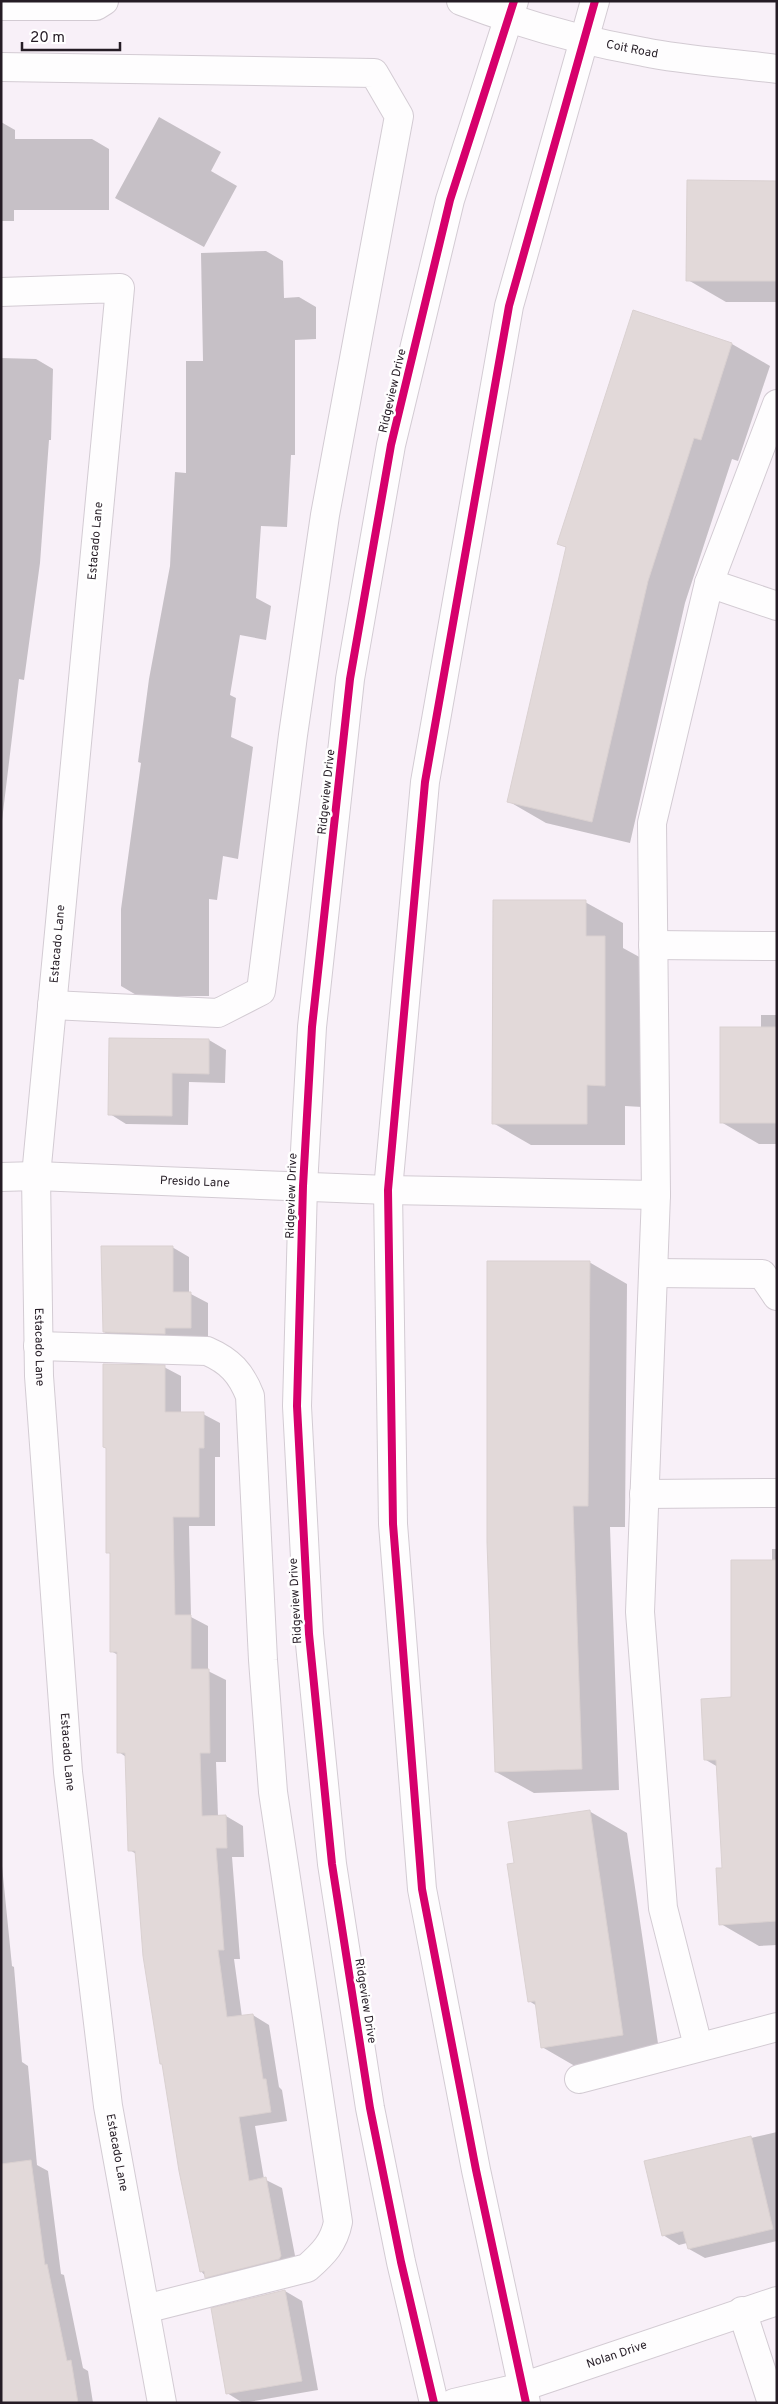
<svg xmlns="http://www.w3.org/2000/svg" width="778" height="2404" viewBox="0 0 778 2404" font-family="Overpass,sans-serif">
<rect width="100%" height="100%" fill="#f8f0f8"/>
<g fill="#0003">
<path d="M 159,117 L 221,152 L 211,171 L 237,186 L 204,247 L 115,198 Z"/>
<path d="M 1,122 L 15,130 L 15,139 L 92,139 L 109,149 L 109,210 L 14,210 L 14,221 L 1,221 Z"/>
<path d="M 777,182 L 777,302 L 726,302 L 688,280 Z"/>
<path d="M 266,251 L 283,261 L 284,298 L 299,297 L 316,307 L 316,339 L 295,340 L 295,455 L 291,455 L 287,527 L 261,526 L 256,598 L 271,606 L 266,640 L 240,635 L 230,695 L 236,698 L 231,737 L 253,747 L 238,859 L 223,856 L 217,900 L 209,899 L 209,996 L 138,996 L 121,986 L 121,909 L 141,763 L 138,762 L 149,679 L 170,566 L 175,472 L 186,473 L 186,361 L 203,361 L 201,253 Z"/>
<path d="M 634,311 L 732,344 L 770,366 L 738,461 L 732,459 L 685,603 L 630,843 L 546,823 L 508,801 L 567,548 L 559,543 Z"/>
<path d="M 1,358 L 36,359 L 53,369 L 51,440 L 49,440 L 40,563 L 24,680 L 19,679 L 1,829 Z"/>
<path d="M 585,902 L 623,923 L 623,948 L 643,959 L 642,1107 L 625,1106 L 625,1145 L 531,1145 L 493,1123 Z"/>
<path d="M 761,1015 L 777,1015 L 777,1144 L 759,1144 L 721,1122 L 761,1028 Z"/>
<path d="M 111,1039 L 209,1040 L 226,1050 L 225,1083 L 189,1082 L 188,1125 L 126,1124 L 110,1114 Z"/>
<path d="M 172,1247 L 189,1257 L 189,1293 L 208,1303 L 208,1337 L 121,1341 L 104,1332 Z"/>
<path d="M 589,1262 L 627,1284 L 625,1527 L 610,1527 L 619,1790 L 534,1793 L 496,1772 Z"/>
<path d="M 164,1367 L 181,1376 L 181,1414 L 203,1414 L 220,1423 L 220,1457 L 215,1457 L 215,1526 L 189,1526 L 191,1617 L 208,1626 L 208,1671 L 226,1680 L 226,1762 L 216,1762 L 218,1816 L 226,1816 L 243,1826 L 244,1857 L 232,1857 L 240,1959 L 234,1959 L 242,2017 L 253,2015 L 269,2025 L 279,2087 L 282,2090 L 287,2121 L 255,2126 L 264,2179 L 282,2188 L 297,2266 L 223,2287 L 206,2277 L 201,2271 L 136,1854 L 130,1850 L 126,1757 L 119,1752 L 118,1655 L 111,1651 L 111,1554 L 107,1552 Z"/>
<path d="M 772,1549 L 777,1549 L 777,1945 L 759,1946 L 721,1924 L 723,1869 L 718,1767 L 706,1760 L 732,1698 L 772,1561 Z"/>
<path d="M 589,1811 L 627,1833 L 660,2057 L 580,2069 L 542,2047 L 537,2006 L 529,2001 L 516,1864 Z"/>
<path d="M 1,1856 L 12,1966 L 14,1967 L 22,2062 L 28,2066 L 37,2165 L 48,2171 L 61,2274 L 64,2275 L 83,2368 L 88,2371 L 93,2403 L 1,2403 Z"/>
<path d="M 777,2132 L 777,2241 L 705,2258 L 689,2249 L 687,2243 L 679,2245 L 663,2235 L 646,2162 Z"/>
<path d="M 285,2291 L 302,2301 L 318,2390 L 243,2403 L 227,2393 Z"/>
</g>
<g fill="#e2d9d9" stroke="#dad1d1">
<path d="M 687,180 L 777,181 L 777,281 L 686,281 Z"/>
<path d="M 633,310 L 732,343 L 701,440 L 694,438 L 648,581 L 592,822 L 507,802 L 566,547 L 557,544 Z"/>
<path d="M 493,900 L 586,900 L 586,936 L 605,936 L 605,1086 L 587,1085 L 587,1124 L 492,1124 Z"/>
<rect x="720" y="1027" width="57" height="96"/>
<path d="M 109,1038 L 209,1039 L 209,1074 L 172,1073 L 172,1116 L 108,1115 Z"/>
<path d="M 101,1246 L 173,1246 L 173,1292 L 191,1292 L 191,1328 L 165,1328 L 165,1334 L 103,1332 Z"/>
<path d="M 487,1261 L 590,1261 L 588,1506 L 573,1506 L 582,1769 L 495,1772 L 487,1542 Z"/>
<path d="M 103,1364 L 165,1365 L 165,1412 L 204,1412 L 204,1448 L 199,1448 L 199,1517 L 173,1517 L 175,1615 L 191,1615 L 191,1669 L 209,1669 L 210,1753 L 200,1753 L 202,1816 L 226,1815 L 227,1848 L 216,1848 L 224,1950 L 218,1950 L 227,2017 L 253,2014 L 263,2079 L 266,2079 L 271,2112 L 239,2117 L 249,2181 L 266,2177 L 281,2256 L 279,2259 L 205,2278 L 204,2271 L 200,2272 L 179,2171 L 162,2064 L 160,2064 L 143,1956 L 135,1851 L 128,1851 L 125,1753 L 117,1753 L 117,1652 L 110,1652 L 110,1553 L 106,1553 L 106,1448 L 103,1447 Z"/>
<path d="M 731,1560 L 777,1560 L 777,1921 L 719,1925 L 716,1868 L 722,1868 L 716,1760 L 704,1760 L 701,1699 L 731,1697 Z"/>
<path d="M 590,1810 L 623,2035 L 541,2048 L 535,2001 L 528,2002 L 507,1864 L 514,1863 L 508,1822 Z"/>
<path d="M 751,2136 L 773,2229 L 688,2249 L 683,2231 L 662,2236 L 644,2161 Z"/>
<path d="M 31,2160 L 45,2265 L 47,2264 L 67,2361 L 71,2360 L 78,2403 L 1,2403 L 1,2164 Z"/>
<path d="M 285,2290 L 302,2381 L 226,2394 L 211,2308 Z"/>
</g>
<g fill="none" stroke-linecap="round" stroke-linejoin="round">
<g stroke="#d3cbd3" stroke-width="30">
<g id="minor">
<path d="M 1,6 L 96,6 L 104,1"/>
<path d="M 1,67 L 374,73 L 399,116 L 325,515 L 293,735 L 261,991 L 218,1013 L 52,1005"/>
<path id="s1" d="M 1,292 L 120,288 L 36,1176 L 39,1376 L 68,1772 L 108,2106 L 162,2403"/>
<path d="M 709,583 L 777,606"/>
<path d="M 653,945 L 777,946"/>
<path id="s2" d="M 1,1177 L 36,1176 L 388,1190 L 656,1195"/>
<path d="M 653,1273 L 762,1274 L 777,1296"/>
<path d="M 38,1346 L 207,1351 C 230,1361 241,1373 250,1396 L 263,1660 L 273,1792 L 338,2222 C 334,2243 323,2254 307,2268 L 145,2309"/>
<path d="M 644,1494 L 777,1493"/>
<path d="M 698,2046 L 663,1908 L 640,1612 L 656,1195 L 652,823 L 709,583 L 777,404"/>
<path d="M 579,2079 L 777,2027"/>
<path d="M 742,2311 L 772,2403"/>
<path id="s3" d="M 454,2403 L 522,2387 L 777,2301"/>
</g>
</g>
<g stroke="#d3cbd3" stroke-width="30">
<g id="major">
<path id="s4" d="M 461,1 C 521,24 582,41 644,52 C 688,61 733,63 777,69"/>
<path d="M 434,2403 L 401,2262 L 370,2108 L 332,1864 L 309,1634 L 297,1406 L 303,1186 L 312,1027 L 350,679 L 391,445 L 450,200 L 514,1"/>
<path d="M 526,2403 L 476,2170 L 422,1889 L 393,1524 L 388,1190 L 425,782 L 509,306 L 595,1"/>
</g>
</g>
<use href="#minor" stroke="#fefdfe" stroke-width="28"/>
<use href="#major" stroke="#fefdfe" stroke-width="28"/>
<g stroke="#fff" stroke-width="11">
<g id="cycleway">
<path d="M 434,2403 L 401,2262 L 370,2108 L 332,1864 L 309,1634 L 297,1406 L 303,1186 L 312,1027 L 350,679 L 391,445 L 450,200 L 514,1"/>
<path d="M 526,2403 L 476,2170 L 422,1889 L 393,1524 L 388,1190 L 425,782 L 509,306 L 595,1"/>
</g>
</g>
<use href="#cycleway" stroke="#d6006c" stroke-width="8"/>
</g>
<g text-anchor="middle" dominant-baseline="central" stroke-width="5" stroke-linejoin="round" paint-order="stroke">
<g font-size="12" fill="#251c25" stroke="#fff">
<text stroke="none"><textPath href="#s4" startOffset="178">Coit Road</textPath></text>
<text transform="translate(393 391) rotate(-77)">Ridgeview Drive</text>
<text transform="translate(96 541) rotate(-85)">Estacado Lane</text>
<text transform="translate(327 792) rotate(-84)">Ridgeview Drive</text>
<text transform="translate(58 944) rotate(-85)">Estacado Lane</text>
<text stroke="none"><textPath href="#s2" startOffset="194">Presido Lane</textPath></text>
<text transform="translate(292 1196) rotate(-88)">Ridgeview Drive</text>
<text stroke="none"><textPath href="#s1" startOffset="1182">Estacado Lane</textPath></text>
<text transform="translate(296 1601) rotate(-93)">Ridgeview Drive</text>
<text stroke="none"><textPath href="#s1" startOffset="1588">Estacado Lane</textPath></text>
<text transform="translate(365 2001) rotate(81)">Ridgeview Drive</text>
<text stroke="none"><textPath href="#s1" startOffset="1992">Estacado Lane</textPath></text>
<text stroke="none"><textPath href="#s3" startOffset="170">Nolan Drive</textPath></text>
</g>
</g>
<rect width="778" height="2404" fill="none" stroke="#251c25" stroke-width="5"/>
<path d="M22 42v8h98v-8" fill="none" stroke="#251c25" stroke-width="2.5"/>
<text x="30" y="42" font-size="15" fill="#251c25" stroke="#ffffff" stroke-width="4" paint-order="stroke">20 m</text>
</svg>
